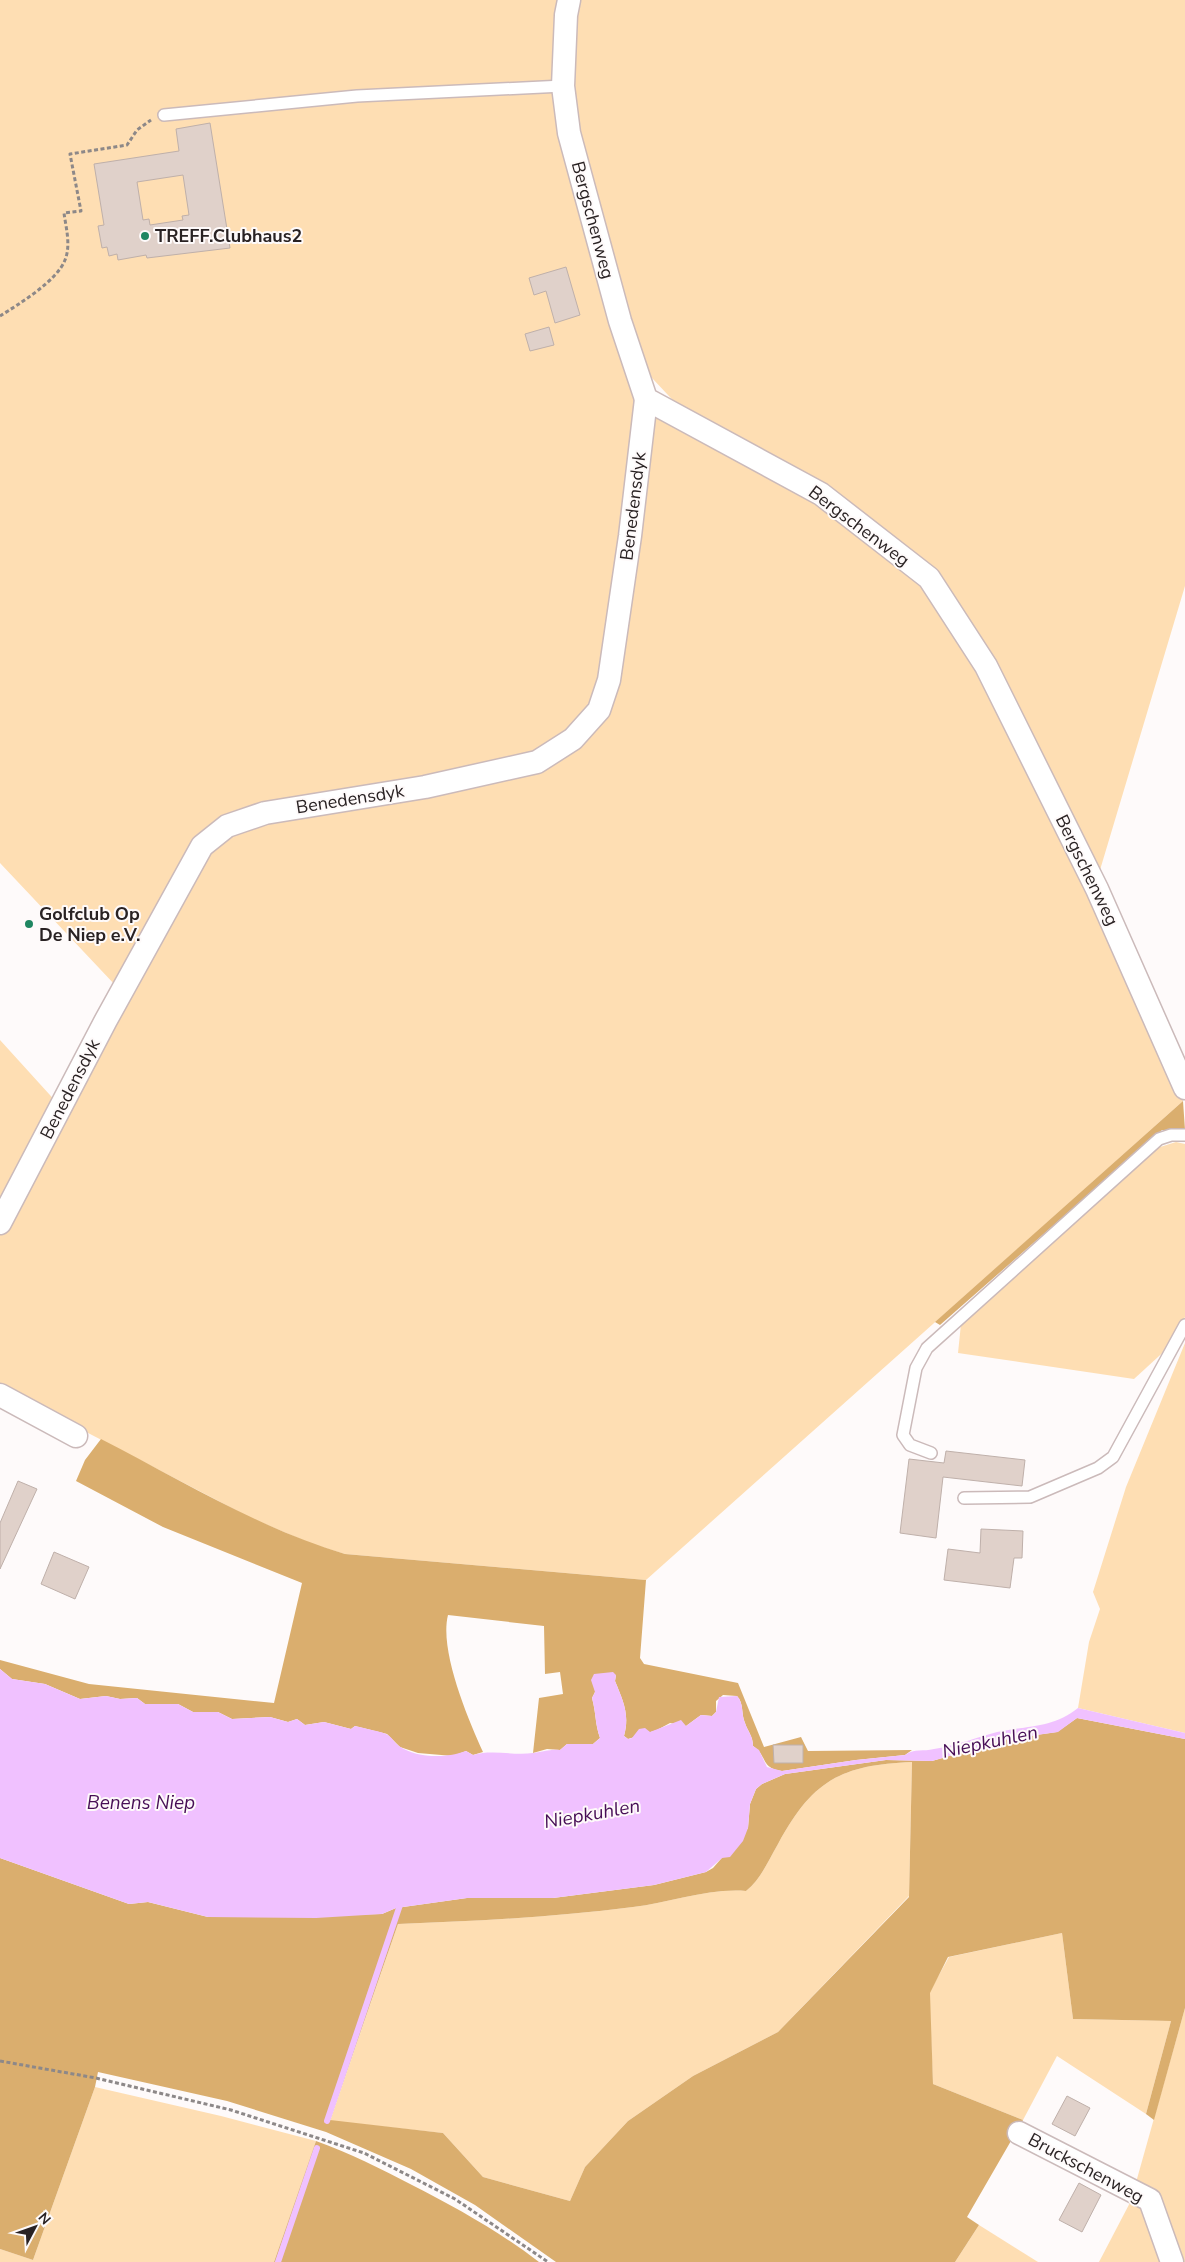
<svg xmlns="http://www.w3.org/2000/svg" width="1185" height="2262" viewBox="0 0 1185 2262" font-family="'Nunito Sans',sans-serif">
<rect width="100%" height="100%" fill="#fefafa"/>
<g fill="#fedeb3">
<path d="M 0,0 L 560,0 L 555,69 L 639,398 L 633,406 L 657,416 L 818,504 L 921,583 L 978,670 L 1093,895 L 1183,1101 L 646,1580 L 345,1554 L 312,1544 L 251,1518 L 0,1387 L 0,1040 L 59,1105 L 116,986 L 0,863 Z"/>
<path d="M 577,0 L 1185,0 L 1185,586 L 1100,870 L 935,573 L 683,411 L 652,378 L 636,350 L 577,135 L 571,86 Z"/>
<path d="M 1176,1142 L 1185,1144 L 1185,1317 L 1170,1346 L 1134,1379 L 958,1353 L 961,1324 L 1157,1148 Z"/>
<path d="M 1185,1343 L 1185,1733 L 1078,1708 L 1089,1642 L 1100,1609 L 1093,1592 L 1126,1487 Z"/>
<path d="M 912,1762 L 909,1896 L 778,2032 L 693,2076 L 628,2121 L 585,2167 L 570,2201 L 483,2177 L 443,2133 L 330,2121 L 398,1924 C 477,1921 555,1917 633,1907 C 670,1903 708,1888 746,1891 C 761,1879 768,1861 778,1844 C 812,1781 840,1765 912,1762 Z"/>
<path d="M 1062,1933 L 1073,2019 L 1171,2021 L 1146,2114 L 1057,2056 L 1023,2120 L 933,2084 L 929,1993 L 949,1957 Z"/>
<path d="M 1185,2008 L 1185,2262 L 1179,2262 L 1135,2186 Z"/>
<path d="M 95,2087 L 221,2116 L 316,2141 L 274,2262 L 0,2262 L 0,2249 L 33,2260 Z"/>
<path d="M 1134,2195 L 1145,2201 L 1165,2262 L 1099,2262 Z"/>
<path d="M 979,2225 L 1038,2262 L 955,2262 Z"/>
</g>
<g fill="#daae6e" fill-rule="evenodd">
<path d="M 1183,1101 L 1185,1130 L 1162,1130 L 940,1325 L 935,1322 Z"/>
<path d="M 101,1439 C 181,1480 258,1528 345,1554 L 646,1580 L 640,1658 L 644,1664 L 738,1683 L 764,1747 L 801,1737 L 808,1751 L 912,1750 L 905,1755 L 856,1760 L 782,1771 C 760,1768 768,1756 753,1746 C 753,1736 748,1732 745,1723 C 741,1714 744,1703 737,1696 L 723,1695 L 716,1701 L 716,1712 L 712,1716 L 701,1715 L 686,1726 L 670,1723 L 657,1730 L 628,1739 L 624,1736 C 630,1714 623,1701 615,1681 L 616,1675 L 595,1692 L 592,1698 C 596,1712 595,1724 600,1738 L 593,1744 L 567,1744 L 560,1750 L 547,1749 L 533,1753 L 539,1698 L 563,1694 L 560,1672 L 545,1674 L 544,1626 L 448,1615 C 439,1650 468,1719 483,1752 L 473,1755 L 466,1751 L 453,1756 L 418,1753 L 400,1747 L 387,1734 L 355,1726 L 351,1729 L 324,1722 L 305,1725 L 297,1719 L 288,1722 L 270,1717 L 232,1719 L 218,1712 L 193,1712 L 178,1704 L 145,1704 L 137,1698 L 120,1699 L 106,1696 L 80,1699 L 45,1684 L 12,1679 L 0,1669 L 0,1660 L 89,1684 L 274,1703 L 302,1583 L 163,1527 L 76,1481 L 85,1460 Z"/>
<path d="M 1077,1718 L 1185,1739 L 1185,2008 L 1154,2120 L 1146,2114 L 1171,2021 L 1073,2019 L 1062,1933 L 948,1957 L 930,1993 L 933,2084 L 1023,2120 L 967,2217 L 979,2225 L 955,2262 L 556,2262 L 475,2205 L 411,2169 L 326,2132 L 227,2101 L 98,2072 L 95,2087 L 33,2260 L 0,2249 L 0,1858 L 129,1904 L 148,1902 L 208,1917 L 382,1914 L 396,1908 L 467,1898 L 553,1898 L 654,1885 L 706,1872 L 713,1868 L 748,1828 L 750,1804 L 756,1789 L 762,1784 L 785,1774 L 886,1760 L 932,1761 L 1008,1739 L 1057,1732 ZM 912,1762 L 909,1897 L 778,2032 L 693,2076 L 628,2121 L 585,2167 L 570,2201 L 483,2177 L 443,2133 L 330,2120 L 398,1924 C 477,1921 555,1917 633,1907 C 670,1903 708,1888 746,1891 C 761,1879 768,1861 778,1844 C 812,1781 840,1765 912,1762 Z"/>
<path d="M 316,2141 C 350,2153 381,2169 412,2185 C 457,2208 500,2232 539,2262 L 274,2262 Z"/>
</g>
<path fill="#f0c1ff" d="M 0,1669 L 12,1679 L 45,1684 L 80,1699 L 106,1696 L 120,1699 L 137,1698 L 145,1704 L 178,1704 L 193,1712 L 218,1712 L 232,1719 L 270,1717 L 288,1722 L 297,1719 L 305,1725 L 324,1722 L 351,1729 L 355,1726 C 362,1728 384,1732 388,1735 C 392,1738 395,1743 399,1746 C 417,1759 448,1758 466,1751 L 473,1755 C 493,1749 513,1756 533,1753 C 544,1752 549,1749 560,1750 L 567,1744 L 593,1744 L 600,1738 C 595,1724 596,1712 592,1698 L 595,1692 L 591,1680 L 594,1674 L 613,1672 L 616,1675 L 615,1681 C 623,1701 630,1714 624,1736 L 628,1739 L 632,1738 L 639,1729 L 645,1728 L 650,1732 L 681,1720 L 686,1726 L 701,1715 L 712,1716 L 716,1712 L 719,1697 L 737,1696 C 744,1703 741,1714 745,1723 C 748,1732 753,1736 753,1746 L 759,1750 L 767,1767 L 782,1771 L 856,1760 L 905,1755 C 915,1748 923,1752 934,1749 C 954,1746 972,1739 990,1734 C 1022,1725 1051,1730 1078,1708 L 1185,1733 L 1185,1739 L 1077,1718 L 1058,1732 L 1008,1739 L 932,1761 L 886,1760 L 785,1774 L 762,1784 L 756,1789 L 750,1804 L 748,1828 L 743,1841 L 730,1857 L 722,1858 L 706,1872 L 654,1885 L 553,1898 L 467,1898 L 396,1908 L 382,1914 L 316,1918 L 208,1917 L 148,1902 L 129,1904 L 0,1858 Z"/>
<g fill="none" stroke-linecap="round" stroke-linejoin="round">
<g stroke="#f0c1ff" stroke-width="6">
<path d="M 327,2121 L 401,1902"/>
<path d="M 278,2262 L 317,2148"/>
</g>
</g>
<g fill="#e0d1ca" stroke="#bfb0aa" fill-rule="evenodd">
<path d="M 210,123 L 230,248 L 147,258 L 146,255 L 118,260 L 117,254 L 109,256 L 107,247 L 102,248 L 98,226 L 104,225 L 94,164 L 179,151 L 176,129 ZM 183,175 L 189,215 L 182,216 L 183,220 L 150,225 L 149,219 L 143,220 L 137,182 Z"/>
<path d="M 566,267 L 580,315 L 555,323 L 546,291 L 534,295 L 529,278 Z"/>
<path d="M 549,327 L 554,345 L 530,351 L 525,334 Z"/>
<path d="M 946,1451 L 1025,1460 L 1022,1486 L 943,1477 L 936,1538 L 900,1533 L 909,1459 L 944,1463 Z"/>
<path d="M 18,1481 L 37,1489 L 0,1569 L 0,1523 Z"/>
<path d="M 981,1529 L 1023,1531 L 1022,1558 L 1014,1558 L 1010,1588 L 944,1580 L 948,1549 L 980,1553 Z"/>
<path d="M 54,1552 L 89,1567 L 75,1599 L 41,1584 Z"/>
<path d="M 773,1745 L 803,1745 L 803,1763 L 774,1763 Z"/>
<path d="M 1067,2096 L 1090,2108 L 1075,2136 L 1052,2124 Z"/>
<path d="M 1079,2183 L 1101,2195 L 1082,2232 L 1059,2220 Z"/>
</g>
<g fill="none" stroke-linecap="round" stroke-linejoin="round">
<g stroke="#cbbaba" stroke-width="14">
<g id="lane">
<path d="M 164,115 L 357,96 L 563,86"/>
<path d="M 931,1453 L 910,1445 L 903,1435 L 916,1368 L 927,1348 L 1159,1139 L 1171,1135 L 1185,1135"/>
<path d="M 964,1498 L 1030,1497 L 1098,1468 L 1113,1457 L 1185,1325"/>
</g>
</g>
<g stroke="#cbbaba" stroke-width="25">
<g id="street">
<path d="M 569,0 L 566,15 L 563,86 L 569,133 L 620,321 L 646,399 L 821,494 L 929,578 L 986,666 L 1097,889 L 1185,1088"/>
<path d="M 0,1223 L 106,1020 L 202,846 L 227,826 L 265,813 L 425,787 L 537,762 L 573,739 L 599,710 L 609,680 L 630,536 L 646,399"/>
<path d="M 0,1395 L 76,1436"/>
<path d="M 1019,2133 L 1150,2200 L 1172,2262"/>
</g>
</g>
<g stroke="#8d8888" stroke-width="3" stroke-dasharray="4 2.5" stroke-linecap="butt">
<path d="M 0,316 C 19,304 57,281 65,260 C 71,245 66,228 64,213 L 81,211 L 70,154 L 127,145 L 137,130 L 151,120"/>
<path d="M 0,2061 L 96,2078 L 231,2110 L 364,2153 L 455,2199 L 548,2262"/>
</g>
<use href="#lane" stroke="#fff" stroke-width="11"/>
<use href="#street" stroke="#fff" stroke-width="22"/>
</g>
<g fill="#1f8661" stroke="#fefafa" stroke-width="2">
<circle cx="145" cy="236" r="5"/>
<circle cx="29" cy="924" r="5"/>
</g>
<g text-anchor="middle" dominant-baseline="central" stroke-width="4" stroke-linejoin="round" paint-order="stroke">
<g font-size="18" fill="#292223" stroke="#fefafa">
<text transform="translate(593 220) rotate(75)">Bergschenweg</text>
<text transform="translate(633 506) rotate(-83)">Benedensdyk</text>
<text transform="translate(859 526) rotate(37)">Bergschenweg</text>
<text transform="translate(350 799) rotate(-9)">Benedensdyk</text>
<text transform="translate(1087 870) rotate(64)">Bergschenweg</text>
<text transform="translate(70 1089) rotate(-63)">Benedensdyk</text>
<text transform="translate(1086 2168) rotate(28)">Bruckschenweg</text>
</g>
<g font-size="18" font-weight="bold" fill="#292223" stroke="#fefafa" text-anchor="start">
<text x="155" y="236">TREFF.Clubhaus2</text>
<text x="39" y="914">Golfclub Op<tspan x="39" dy="21">De Niep e.V.</tspan></text>
</g>
<g font-size="19" font-style="italic" fill="#470e56" stroke="#fefafa">
<text transform="translate(990 1742) rotate(-12)">Niepkuhlen</text>
<text x="141" y="1803">Benens Niep</text>
<text transform="translate(592 1814) rotate(-10)">Niepkuhlen</text>
</g>
</g>
<g transform="translate(35 2227) rotate(49)" stroke="#fefafa" stroke-width="4" paint-order="stroke">
<path d="M0-4L9 19L0 12L-9 19Z" fill="#292223"/>
<text y="-8" font-size="14" font-weight="bold" text-anchor="middle" fill="#292223">N</text>
</g>
</svg>
